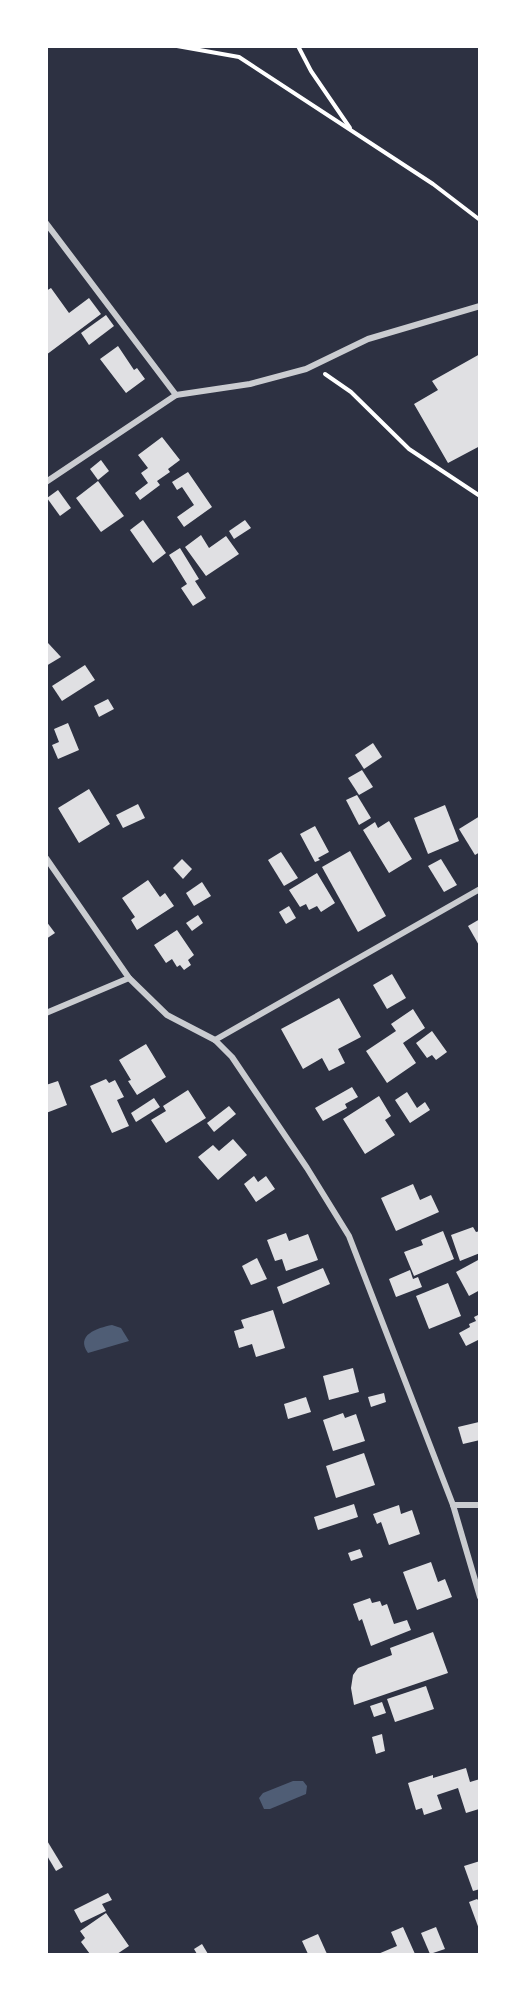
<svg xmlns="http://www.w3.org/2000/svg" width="526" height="2001" viewBox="0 0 526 2001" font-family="'Noto Sans',sans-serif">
<rect width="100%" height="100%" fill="#2d3142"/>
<g fill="#4f5d75">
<path d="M 112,1325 L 121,1328 L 129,1341 L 88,1353 C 75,1335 97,1328 112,1325 Z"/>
<path d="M 293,1781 L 303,1781 L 307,1786 L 306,1794 L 270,1809 L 264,1809 L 259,1798 L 263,1793 Z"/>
</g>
<g fill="#e0e0e3">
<path d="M 51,288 L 69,313 L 89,298 L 101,314 L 46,355 L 46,291 Z"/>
<path d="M 106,315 L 114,326 L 89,345 L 81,333 Z"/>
<path d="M 118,346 L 134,370 L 137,368 L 145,379 L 126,393 L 100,359 Z"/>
<path d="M 480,354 L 480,446 L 448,463 L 414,404 L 438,390 L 432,381 Z"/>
<path d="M 162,437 L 180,460 L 168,469 L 170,472 L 157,481 L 160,485 L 140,500 L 135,493 L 148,483 L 141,473 L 148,468 L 138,455 Z"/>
<path d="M 101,460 L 109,471 L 98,480 L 90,469 Z"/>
<path d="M 188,472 L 212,507 L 184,527 L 177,517 L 194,505 L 182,487 L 177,490 L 172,482 Z"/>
<path d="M 98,481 L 124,516 L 101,532 L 76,498 Z"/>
<path d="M 58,490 L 71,508 L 60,516 L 47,498 Z"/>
<path d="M 143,520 L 166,553 L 153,563 L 130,530 Z"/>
<path d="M 245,520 L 251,528 L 234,539 L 229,531 Z"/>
<path d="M 201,535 L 209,548 L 226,536 L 239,554 L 206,576 L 185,547 Z"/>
<path d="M 180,548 L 199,579 L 195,581 L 206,598 L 193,606 L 181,588 L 187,584 L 169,555 Z"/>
<path d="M 48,643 L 61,657 L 46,666 L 46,644 Z"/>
<path d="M 85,665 L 95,680 L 62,701 L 52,686 Z"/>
<path d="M 108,699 L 114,709 L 99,717 L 94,706 Z"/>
<path d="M 68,723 L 79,750 L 58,759 L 52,745 L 59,742 L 54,729 Z"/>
<path d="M 373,743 L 382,757 L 364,769 L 355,755 Z"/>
<path d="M 362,770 L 373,787 L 359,795 L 348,778 Z"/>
<path d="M 89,789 L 110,824 L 79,843 L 58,808 Z"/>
<path d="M 357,795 L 371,818 L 359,825 L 346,800 Z"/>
<path d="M 138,804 L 145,818 L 123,828 L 116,815 Z"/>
<path d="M 445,805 L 459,841 L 428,854 L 414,818 Z"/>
<path d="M 480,816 L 480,852 L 475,855 L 459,829 Z"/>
<path d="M 389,821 L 412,859 L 389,873 L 363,830 L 375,822 L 378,828 Z"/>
<path d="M 315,826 L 329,852 L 318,858 L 320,860 L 315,862 L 300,834 Z"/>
<path d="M 350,851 L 386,916 L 358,932 L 322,867 Z"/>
<path d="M 281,852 L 298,878 L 284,886 L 268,860 Z"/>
<path d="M 182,859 L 192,869 L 183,879 L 173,868 Z"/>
<path d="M 441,859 L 457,885 L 444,892 L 428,866 Z"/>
<path d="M 317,873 L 335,903 L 321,912 L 317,906 L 309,910 L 306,904 L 300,907 L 289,890 Z"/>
<path d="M 148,880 L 160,897 L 165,893 L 174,906 L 137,930 L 131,920 L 135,917 L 122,898 Z"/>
<path d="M 202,882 L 211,896 L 194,906 L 186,893 Z"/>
<path d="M 289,906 L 296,918 L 286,924 L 279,912 Z"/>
<path d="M 198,915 L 203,923 L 192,931 L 186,923 Z"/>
<path d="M 480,919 L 480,947 L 468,926 Z"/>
<path d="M 46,921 L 55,933 L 46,939 Z"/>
<path d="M 177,930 L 194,955 L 188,960 L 191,965 L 184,970 L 180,965 L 177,967 L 172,959 L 166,963 L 154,945 Z"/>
<path d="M 392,974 L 406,998 L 387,1009 L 373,985 Z"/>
<path d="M 339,998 L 361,1037 L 338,1049 L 345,1063 L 329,1071 L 322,1058 L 303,1069 L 281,1029 Z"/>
<path d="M 413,1009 L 425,1028 L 403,1043 L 416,1063 L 387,1083 L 366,1051 L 396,1031 L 391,1024 Z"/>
<path d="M 432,1031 L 447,1052 L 436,1060 L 432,1055 L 427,1058 L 416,1043 Z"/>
<path d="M 146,1044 L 166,1077 L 137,1095 L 128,1081 L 131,1080 L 119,1060 Z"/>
<path d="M 106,1079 L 109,1083 L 115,1080 L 124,1097 L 117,1100 L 129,1126 L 112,1133 L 90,1086 Z"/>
<path d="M 58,1081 L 67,1105 L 46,1113 L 46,1085 Z"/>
<path d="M 352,1087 L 358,1097 L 345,1104 L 347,1108 L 323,1121 L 315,1108 Z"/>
<path d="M 188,1090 L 206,1118 L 166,1143 L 151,1120 L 166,1111 L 163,1106 Z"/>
<path d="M 407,1092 L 417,1108 L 425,1102 L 430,1110 L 410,1123 L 395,1100 Z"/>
<path d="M 379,1096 L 391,1116 L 385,1120 L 395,1135 L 365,1154 L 343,1119 Z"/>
<path d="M 154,1098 L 160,1107 L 136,1122 L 131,1113 Z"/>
<path d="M 229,1106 L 236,1114 L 214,1132 L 207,1123 Z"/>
<path d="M 233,1139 L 247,1155 L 218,1180 L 198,1157 L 213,1145 L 219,1151 Z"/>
<path d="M 254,1176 L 258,1182 L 266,1176 L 275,1189 L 256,1202 L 244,1184 Z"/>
<path d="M 413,1184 L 420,1200 L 431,1195 L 439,1212 L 396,1231 L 381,1198 Z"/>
<path d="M 473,1227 L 476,1232 L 480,1231 L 480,1253 L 460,1261 L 451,1235 Z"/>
<path d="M 443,1231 L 454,1259 L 414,1276 L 404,1252 L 423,1245 L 421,1240 Z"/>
<path d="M 286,1233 L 289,1241 L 308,1234 L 318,1260 L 286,1271 L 282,1259 L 275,1261 L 267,1240 Z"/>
<path d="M 257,1258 L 267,1279 L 251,1285 L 242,1266 Z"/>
<path d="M 480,1259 L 480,1290 L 469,1296 L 456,1272 Z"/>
<path d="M 323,1268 L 330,1284 L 283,1304 L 277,1287 Z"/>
<path d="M 410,1270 L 413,1279 L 418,1277 L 422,1287 L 396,1297 L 389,1279 Z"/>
<path d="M 448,1283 L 461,1316 L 429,1329 L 416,1296 Z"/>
<path d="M 273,1310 L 285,1348 L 256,1357 L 252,1344 L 239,1348 L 234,1331 L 244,1328 L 241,1320 Z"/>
<path d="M 480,1314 L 480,1339 L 466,1346 L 459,1333 L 470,1327 L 469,1324 L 476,1321 L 474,1317 Z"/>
<path d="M 353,1368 L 359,1392 L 329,1400 L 323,1376 Z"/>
<path d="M 384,1393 L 386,1402 L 371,1407 L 368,1397 Z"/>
<path d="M 306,1397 L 311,1412 L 288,1419 L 284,1404 Z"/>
<path d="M 343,1413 L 345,1418 L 356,1414 L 365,1441 L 333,1451 L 323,1420 Z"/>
<path d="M 479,1422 L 480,1440 L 463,1444 L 458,1427 Z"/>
<path d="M 364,1453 L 375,1485 L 336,1498 L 326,1466 Z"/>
<path d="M 354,1504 L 358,1517 L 318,1530 L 314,1517 Z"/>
<path d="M 399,1505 L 401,1514 L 412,1510 L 420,1534 L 389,1545 L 381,1522 L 377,1524 L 373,1514 Z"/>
<path d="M 360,1549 L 363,1557 L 351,1561 L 348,1553 Z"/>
<path d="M 431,1562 L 438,1582 L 445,1579 L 452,1597 L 417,1610 L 403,1572 Z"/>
<path d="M 370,1598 L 372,1603 L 380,1601 L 382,1606 L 387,1604 L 394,1624 L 407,1620 L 411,1630 L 371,1646 L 362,1619 L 359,1621 L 353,1604 Z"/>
<path d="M 433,1632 L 448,1673 L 354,1705 L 351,1688 L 353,1675 L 358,1668 L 392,1655 L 390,1648 Z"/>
<path d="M 426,1686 L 434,1709 L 395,1722 L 387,1699 Z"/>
<path d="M 382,1702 L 386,1713 L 374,1717 L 370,1706 Z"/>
<path d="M 382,1734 L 385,1751 L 376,1754 L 372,1737 Z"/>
<path d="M 466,1768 L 470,1782 L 480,1779 L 479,1809 L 466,1813 L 458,1788 L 437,1795 L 442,1809 L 424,1815 L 422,1808 L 416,1810 L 408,1783 L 433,1775 L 433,1778 Z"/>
<path d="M 46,1839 L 63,1867 L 56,1871 L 46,1854 Z"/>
<path d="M 480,1861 L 480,1889 L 473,1891 L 464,1866 Z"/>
<path d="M 108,1893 L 112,1900 L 102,1904 L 106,1911 L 81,1923 L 74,1910 Z"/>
<path d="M 477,1899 L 480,1902 L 479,1929 L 469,1902 Z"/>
<path d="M 106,1913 L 129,1946 L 117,1954 L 90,1954 L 81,1942 L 85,1938 L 80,1931 Z"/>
<path d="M 403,1927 L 415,1954 L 378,1954 L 397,1946 L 391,1932 Z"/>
<path d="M 436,1927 L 445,1949 L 430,1954 L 421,1933 Z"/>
<path d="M 318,1934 L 327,1954 L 308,1954 L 302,1941 Z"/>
<path d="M 202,1944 L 208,1954 L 197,1954 L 194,1949 Z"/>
</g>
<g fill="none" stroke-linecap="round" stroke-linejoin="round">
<g stroke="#fff" stroke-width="4">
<path d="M 177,46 L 239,57 L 433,184 L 480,220"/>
<path d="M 298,46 L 311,71 L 350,128"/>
<path d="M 325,374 L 351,392 L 409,449 L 480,496"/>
</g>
<g stroke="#caccd0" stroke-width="6">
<path d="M 46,223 L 176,395"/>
<path d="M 176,395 L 250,384 L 306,369 L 368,339 L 480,306"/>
<path d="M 46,482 L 176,395"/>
<path d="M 46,858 L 129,978 L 167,1015 L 215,1040 L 232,1057 L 307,1168 L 349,1236 L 453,1505 L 480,1597"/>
<path d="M 46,1013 L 129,978"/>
<path d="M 215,1040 L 480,889"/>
<path d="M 453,1505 L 480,1505"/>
</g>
</g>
<rect width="526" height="2001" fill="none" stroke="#ffffff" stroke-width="96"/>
</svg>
